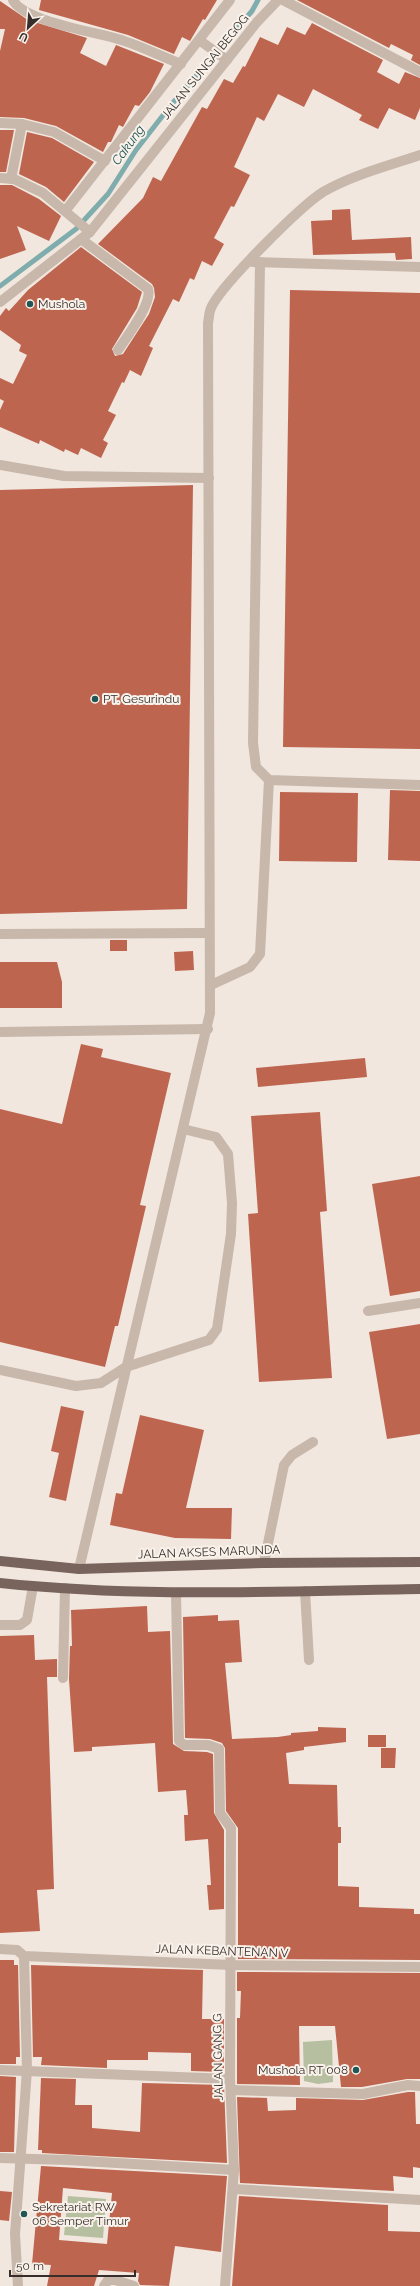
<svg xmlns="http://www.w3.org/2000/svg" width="420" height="2286" viewBox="0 0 420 2286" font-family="Raleway,sans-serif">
<rect width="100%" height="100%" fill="#f1e7de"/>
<g fill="#b6bf9f">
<path d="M 332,2040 L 333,2082 L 318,2084 L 304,2081 L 303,2042 Z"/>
<path d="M 68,2196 L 106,2199 L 103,2238 L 64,2235 Z"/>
</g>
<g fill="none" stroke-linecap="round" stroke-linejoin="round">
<path stroke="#7facac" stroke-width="5" d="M 0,286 L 76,229 L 108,194 L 136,150 L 171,105 L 252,11 L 258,0"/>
</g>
<g fill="#be6550" fill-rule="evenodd">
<path d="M 41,0 L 217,0 L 205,20 L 203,19 L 190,41 L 182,37 L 174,54 L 128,35 L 39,10 Z"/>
<path d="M 297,0 L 420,0 L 420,65 L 411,60 L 413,55 L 391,44 L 389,48 Z"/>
<path d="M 0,1 L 28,20 L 87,38 L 80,53 L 106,66 L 116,45 L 164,64 L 150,92 L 139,106 L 135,105 L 123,127 L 119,125 L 111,142 L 108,142 L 103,152 L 56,126 L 24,118 L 0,117 L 0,51 L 5,29 L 0,29 Z"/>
<path d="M 312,23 L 383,60 L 377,72 L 399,84 L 405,72 L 420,78 L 420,108 L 415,120 L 389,108 L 378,129 L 359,120 L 362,115 L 313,89 L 304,107 L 278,94 L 264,121 L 257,117 L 234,167 L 250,175 L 234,207 L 231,206 L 214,238 L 224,244 L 212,266 L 202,261 L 194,280 L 190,278 L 179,302 L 173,299 L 149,346 L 153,348 L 141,376 L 130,370 L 124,383 L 122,382 L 108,411 L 116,415 L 103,440 L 108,443 L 101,458 L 81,448 L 78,455 L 65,449 L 64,452 L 40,440 L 39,444 L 0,427 L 0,410 L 4,401 L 0,399 L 0,378 L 13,384 L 27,355 L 19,351 L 21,345 L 0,330 L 0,316 L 6,308 L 9,311 L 28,290 L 81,247 L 142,292 L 137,308 L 112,349 L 115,356 L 123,354 L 149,314 L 155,297 L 154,288 L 152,284 L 98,244 L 143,198 L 153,177 L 161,181 L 202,107 L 207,109 L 224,79 L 233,83 L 243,66 L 245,67 L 260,37 L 278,45 L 287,27 L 305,35 Z"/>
<path d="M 0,130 L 14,130 L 6,172 L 0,172 Z"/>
<path d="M 27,132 L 52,138 L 94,162 L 64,202 L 46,187 L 19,174 Z"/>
<path d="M 0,185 L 12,185 L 39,199 L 61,216 L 49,241 L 17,226 L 26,250 L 0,259 Z"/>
<path d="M 350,209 L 352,240 L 411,237 L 412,259 L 396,260 L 395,253 L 313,255 L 311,221 L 332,220 L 332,210 Z"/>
<path d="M 290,290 L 420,293 L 420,749 L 283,747 Z"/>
<path d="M 193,485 L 187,909 L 0,914 L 0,490 Z"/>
<path d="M 390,790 L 420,791 L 420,861 L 388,860 Z"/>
<path d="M 280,792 L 358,793 L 357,862 L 279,861 Z"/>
<rect x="110" y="940" width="17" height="11"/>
<path d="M 193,951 L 194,970 L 175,971 L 174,952 Z"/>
<path d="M 0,962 L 57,962 L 62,982 L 62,1008 L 0,1008 Z"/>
<path d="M 81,1044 L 103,1049 L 101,1057 L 171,1073 L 140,1205 L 146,1206 L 118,1326 L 115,1326 L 105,1367 L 0,1342 L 0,1109 L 62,1124 Z"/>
<path d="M 365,1058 L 367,1077 L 258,1087 L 256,1068 Z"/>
<path d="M 320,1112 L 327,1211 L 320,1212 L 332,1378 L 259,1382 L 248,1214 L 258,1213 L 251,1116 Z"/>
<path d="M 420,1176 L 420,1291 L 390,1296 L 372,1184 Z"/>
<path d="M 420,1324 L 420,1434 L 387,1439 L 369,1332 Z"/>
<path d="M 61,1406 L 84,1411 L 66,1501 L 49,1497 L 59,1453 L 51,1451 Z"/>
<path d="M 140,1415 L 204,1430 L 186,1508 L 232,1508 L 231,1539 L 175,1538 L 110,1525 L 116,1493 L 122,1494 Z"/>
<path d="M 147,1606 L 148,1632 L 170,1631 L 173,1744 L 184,1751 L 207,1752 L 213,1754 L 214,1813 L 224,1830 L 224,1909 L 209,1910 L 207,1885 L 211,1885 L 208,1839 L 185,1841 L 184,1815 L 188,1815 L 186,1790 L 158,1792 L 155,1743 L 92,1747 L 92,1751 L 74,1752 L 69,1679 L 70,1646 L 72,1646 L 71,1610 Z"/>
<path d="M 218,1615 L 218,1621 L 239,1620 L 242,1662 L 225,1663 L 232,1739 L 278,1737 L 291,1735 L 291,1733 L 318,1731 L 318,1727 L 346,1728 L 346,1742 L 304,1747 L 304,1750 L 286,1753 L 289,1784 L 337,1785 L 338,1827 L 341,1827 L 341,1843 L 338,1843 L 338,1886 L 359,1887 L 359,1907 L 414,1909 L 414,1914 L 420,1914 L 420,1960 L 238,1959 L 238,1828 L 226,1811 L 225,1748 L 222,1743 L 210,1739 L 185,1738 L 183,1617 Z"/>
<path d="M 34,1635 L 35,1660 L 57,1659 L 57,1677 L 47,1677 L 54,1889 L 37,1890 L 40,1931 L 0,1933 L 0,1636 Z"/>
<rect x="368" y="1735" width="18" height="12"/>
<path d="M 381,1748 L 396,1748 L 395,1768 L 381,1768 Z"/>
<path d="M 0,1960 L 14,1960 L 14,1965 L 18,1965 L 20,2057 L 16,2057 L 16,2064 L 0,2064 Z"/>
<path d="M 31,1965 L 203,1970 L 202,2019 L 224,2019 L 224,2072 L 191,2071 L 191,2053 L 148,2052 L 148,2060 L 107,2060 L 107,2068 L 41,2065 L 42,2057 L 33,2057 Z"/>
<path d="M 237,1972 L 420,1973 L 420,2079 L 407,2079 L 362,2087 L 341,2087 L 335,2026 L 299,2026 L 300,2085 L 237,2084 L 237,2018 L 240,2018 L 241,1991 L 237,1991 Z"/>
<path d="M 0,2076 L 16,2077 L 14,2152 L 0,2152 Z"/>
<path d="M 41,2078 L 76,2079 L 75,2105 L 92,2105 L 92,2128 L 140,2132 L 142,2083 L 224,2085 L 227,2163 L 42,2153 L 42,2150 L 38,2150 Z"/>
<path d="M 408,2092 L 415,2092 L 416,2124 L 420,2124 L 420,2168 L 413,2167 L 413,2178 L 393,2176 L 394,2191 L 240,2183 L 237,2097 L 267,2098 L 268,2111 L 296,2110 L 296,2098 L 363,2100 Z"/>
<path d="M 41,2166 L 227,2176 L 221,2252 L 175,2246 L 169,2286 L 140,2285 L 138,2281 L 139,2273 L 99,2270 L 94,2286 L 47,2286 L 51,2265 L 32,2264 ZM 63,2188 L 112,2193 L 107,2244 L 59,2240 Z"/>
<path d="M 0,2191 L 12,2192 L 9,2221 L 0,2220 Z"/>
<path d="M 239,2196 L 388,2205 L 388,2231 L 420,2232 L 420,2286 L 232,2286 Z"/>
</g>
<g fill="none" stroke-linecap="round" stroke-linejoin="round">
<g stroke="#c8b7ab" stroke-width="10">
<path d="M 13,0 C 23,21 95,32 118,39 C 139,45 160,56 181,64"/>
<path d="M 283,0 L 420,72"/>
<path d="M 199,40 L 227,60"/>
<path d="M 0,123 L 22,124 L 11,179"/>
<path d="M 22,124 L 54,132 L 105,161"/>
<path d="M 0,178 L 14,179 L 43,193 L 90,232"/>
<path d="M 66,210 L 230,0"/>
<path d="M 81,239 L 148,289 C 153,303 126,338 118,350"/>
<path d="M 253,262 L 420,267"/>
<path d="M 260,262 L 253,743 L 256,767 L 269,780 L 420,785"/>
<path d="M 0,302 L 90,232 L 257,22 L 278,0"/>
<path d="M 0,465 L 64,476 L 209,478"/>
<path d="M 0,934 L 209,933"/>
<path d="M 211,985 L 250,967 L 260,954 L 269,780"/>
<path d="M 0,1032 L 208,1029"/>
<path d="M 368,1311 L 420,1303"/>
<path d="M 0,1370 L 76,1386 L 101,1383 L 126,1367 L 209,1340 L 217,1329 L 231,1234 L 232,1203 L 228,1154 L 216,1137 L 183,1129"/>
<path d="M 264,1563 L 284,1465 L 292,1455 L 313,1442"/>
<path d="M 79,1569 L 210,1013 L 208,323 C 209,318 209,312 211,308 C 221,285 301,206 323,192 C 352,175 388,166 420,155"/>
<path d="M 305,1591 L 309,1660"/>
<path d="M 176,1593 L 179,1741 L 184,1745 L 208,1745 L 219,1749 L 220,1813 L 231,1828 L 230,2079 L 234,2170 L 225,2286"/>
<path d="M 0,1625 L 20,1625 L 27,1620 L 33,1586"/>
<path d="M 63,1678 L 65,1588"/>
<path d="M 0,1949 L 17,1950 L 24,1956 L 231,1965 L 420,1967"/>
<path d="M 0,2070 L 230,2079"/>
<path d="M 231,2090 L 363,2094 L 408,2085 L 420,2086"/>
<path d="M 0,2158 L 67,2160 L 234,2170"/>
<path d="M 233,2189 L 420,2200"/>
<path d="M 18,2286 L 15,2234 L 27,2070 L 24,1956"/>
<path d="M 104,2286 L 108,2280 L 115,2280 L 134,2286"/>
</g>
<g stroke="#78645c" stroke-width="10">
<path d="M 0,1561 L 79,1569 L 264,1563 L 420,1562"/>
<path d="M 0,1583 C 140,1598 280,1591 420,1589"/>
</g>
</g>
<g fill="#225556" stroke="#f9f2eb" stroke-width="1.5">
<circle cx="30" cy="304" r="4"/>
<circle cx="95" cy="699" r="4"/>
<circle cx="356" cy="2070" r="4"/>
<circle cx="24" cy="2214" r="4"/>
</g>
<g text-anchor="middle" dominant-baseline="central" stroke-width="4" stroke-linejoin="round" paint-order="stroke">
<g font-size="12" fill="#372d2a" stroke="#f9f2eb">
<text transform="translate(205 67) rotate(-51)">JALAN SUNGAI BEGOG</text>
<text transform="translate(209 1552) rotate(-2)">JALAN AKSES MARUNDA</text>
<text transform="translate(222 1951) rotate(2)">JALAN KEBANTENAN V</text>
<text transform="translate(218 2057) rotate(-91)">JALAN GANG G</text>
</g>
<g font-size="12" fill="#372d2a" stroke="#f9f2eb" text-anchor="start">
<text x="38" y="304">Mushola</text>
<text x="103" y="699">PT. Gesurindu</text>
<text x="348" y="2070" text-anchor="end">Mushola RT 008</text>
<text x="32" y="2207">Sekretariat RW<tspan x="32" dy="14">06 Semper Timur</tspan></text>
</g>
<g font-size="13" font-style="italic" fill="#225556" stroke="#f9f2eb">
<text transform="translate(128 145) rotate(-54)">Cakung</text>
</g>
</g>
<g transform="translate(28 28) rotate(206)" stroke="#f9f2eb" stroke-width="3" paint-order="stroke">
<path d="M0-3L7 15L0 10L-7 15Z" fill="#372d2a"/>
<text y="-6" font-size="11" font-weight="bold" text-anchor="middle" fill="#372d2a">U</text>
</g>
<path d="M10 2270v6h125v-6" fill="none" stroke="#372d2a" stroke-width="2"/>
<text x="16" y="2270" font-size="12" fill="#372d2a" stroke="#f9f2eb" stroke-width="3" paint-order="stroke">50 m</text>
</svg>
